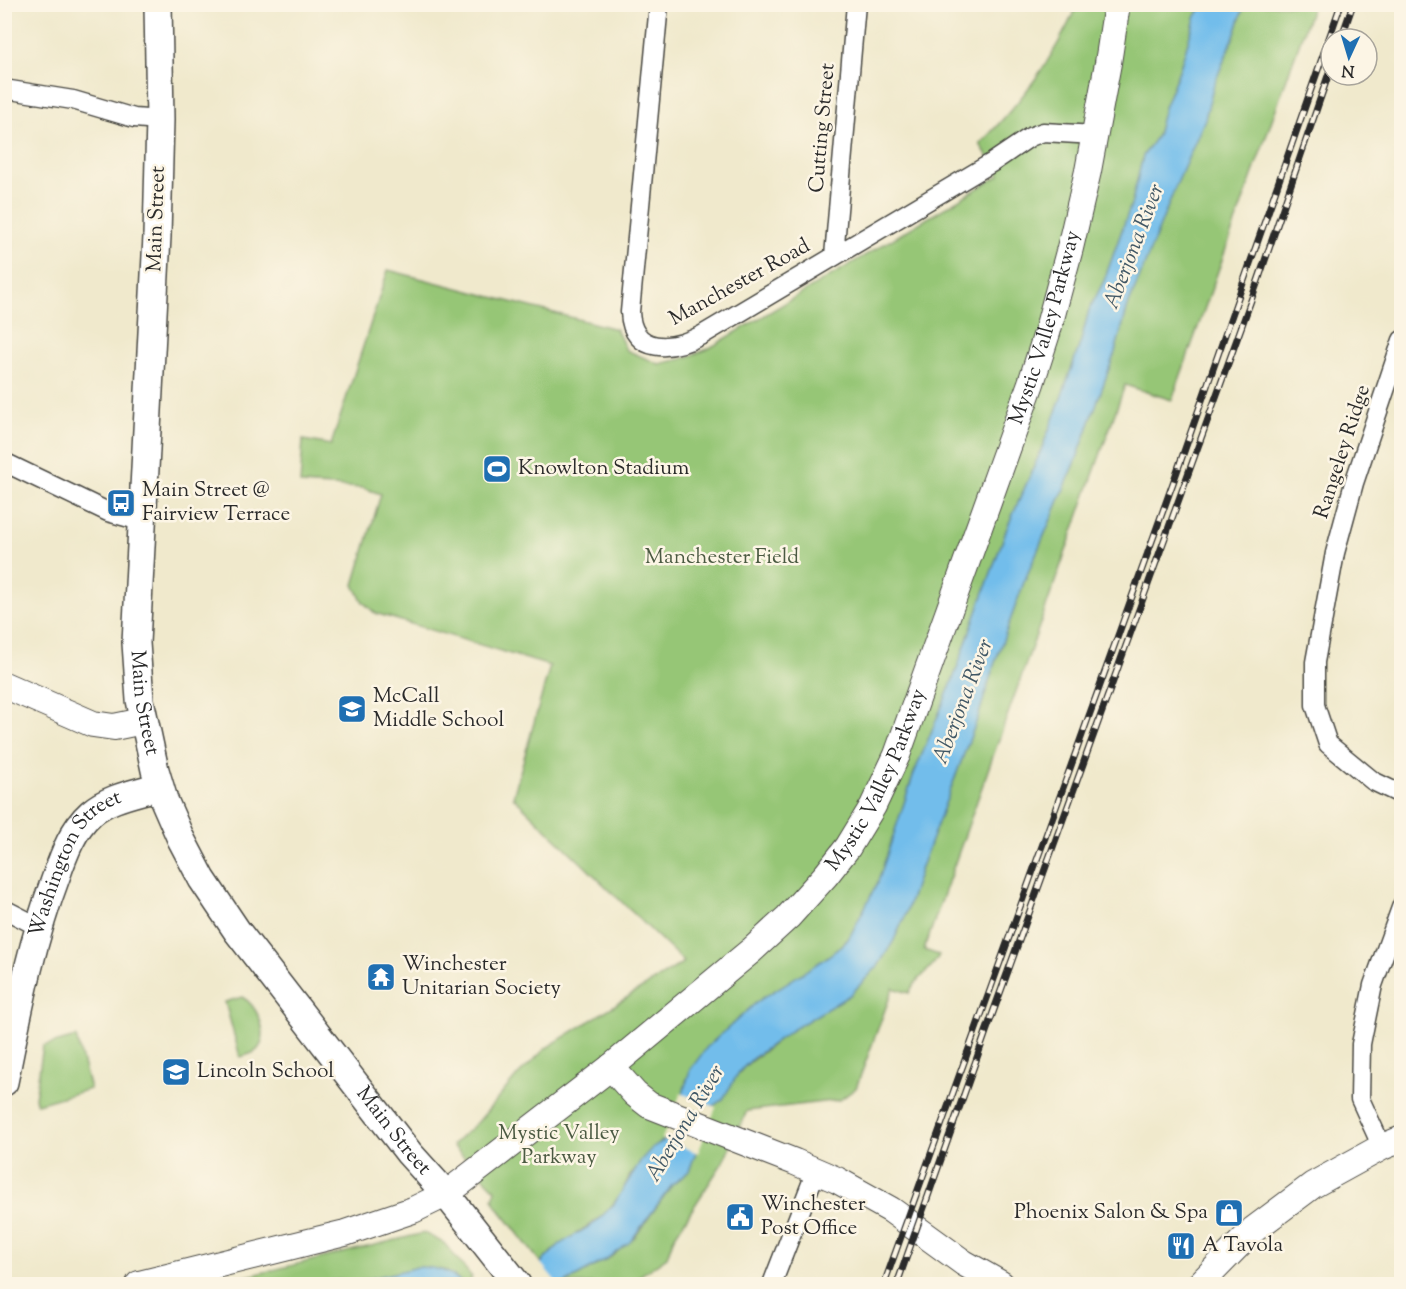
<svg xmlns="http://www.w3.org/2000/svg" width="1406" height="1289" viewBox="0 0 1406 1289" font-family="'Sorts Mill Goudy',serif">
<rect width="100%" height="100%" fill="#fcf5e5"/>
<filter id="ink" filterUnits="userSpaceOnUse"><feTurbulence type="fractalNoise" baseFrequency=".0167" numOctaves="2"/><feDisplacementMap in="SourceGraphic" scale="12" xChannelSelector="R" yChannelSelector="G"/><feConvolveMatrix kernelMatrix="1 2 1 2 8 2 1 2 1" color-interpolation-filters="sRGB"/></filter>
<filter id="wash" filterUnits="userSpaceOnUse"><feTurbulence type="fractalNoise" baseFrequency=".008" numOctaves="4" result="noise"/><feDisplacementMap in="SourceGraphic" scale="24" xChannelSelector="R" yChannelSelector="G"/><feGaussianBlur stdDeviation="1.35" result="paint"/><feColorMatrix in="noise" values="0 0 0 0 0 0 0 0 0 0 0 0 0 0 0 0 0 1.4 0 .05"/><feComposite in="paint" operator="in"/></filter>
<g filter="url(#wash)">
<rect width="100%" height="100%" fill="#f0e9cc"/>
<g fill="#96c676" stroke="#607850" stroke-width="1.5">
<path d="M 1077,5 L 1203,5 L 1196,16 L 1180,68 L 1164,108 L 1157,136 L 1143,156 L 1132,202 L 1104,281 L 1089,310 L 1081,341 L 1059,404 L 1040,453 L 1007,528 L 952,682 L 913,776 L 878,882 L 849,938 L 834,952 L 810,969 L 758,1001 L 715,1040 L 687,1078 L 683,1094 L 665,1140 L 659,1143 L 630,1175 L 621,1194 L 605,1214 L 554,1249 L 541,1263 L 498,1208 L 493,1199 L 496,1190 L 452,1145 L 478,1122 L 515,1078 L 546,1048 L 684,962 L 513,797 L 550,666 L 375,613 L 363,602 L 354,585 L 381,494 L 363,488 L 300,484 L 303,440 L 331,445 L 388,270 L 616,329 L 626,350 L 659,364 L 682,359 L 708,349 L 1000,175 L 980,144 C 1022,100 1053,61 1077,5 Z"/>
<path d="M 1244,5 L 1313,5 L 1172,400 L 1125,385 L 924,950 L 939,955 C 933,970 916,977 909,993 L 893,988 L 856,1088 L 840,1100 L 747,1111 L 723,1162 L 673,1239 L 667,1257 L 628,1284 L 563,1284 L 611,1257 L 635,1237 L 672,1185 L 686,1174 L 691,1166 L 695,1150 L 713,1106 L 723,1099 L 734,1079 L 745,1066 L 787,1033 L 850,995 L 878,966 L 893,942 L 905,916 L 921,867 L 978,717 L 994,665 L 1024,582 L 1076,461 L 1115,352 L 1128,306 L 1175,188 L 1205,119 L 1213,87 L 1236,31 Z"/>
<path d="M 242,997 C 257,1005 270,1034 258,1049 C 254,1054 246,1055 240,1057 L 225,1002 Z"/>
<path d="M 76,1037 L 90,1089 L 37,1104 L 35,1098 L 43,1046 Z"/>
<path d="M 424,1233 L 444,1243 L 472,1277 L 470,1279 L 475,1284 L 463,1284 L 457,1278 L 444,1270 L 418,1267 L 357,1282 L 341,1280 L 314,1284 L 216,1284 Z"/>
</g>
<g fill="#72bdeb" stroke="#4e748b" stroke-width="1.5">
<path d="M 1203,5 L 1244,5 L 1236,31 L 1213,87 L 1205,119 L 1175,188 L 1128,306 L 1115,352 L 1076,461 L 1024,582 L 994,665 L 978,717 L 921,867 L 905,916 L 893,942 L 878,966 L 850,995 L 787,1033 L 753,1058 L 739,1072 L 723,1099 L 713,1106 L 689,1171 L 672,1185 L 630,1242 L 602,1262 L 563,1284 L 514,1284 L 541,1263 L 560,1244 L 595,1223 L 614,1204 L 641,1160 L 653,1147 L 665,1140 L 683,1094 L 690,1070 L 707,1047 L 758,1001 L 823,960 L 843,945 L 849,938 L 878,882 L 913,776 L 952,682 L 1007,528 L 1040,453 L 1059,404 L 1081,341 L 1089,310 L 1104,281 L 1132,202 L 1143,156 L 1157,136 L 1164,108 L 1180,68 L 1196,16 Z"/>
<path d="M 418,1267 C 436,1267 450,1271 463,1284 L 314,1284 L 332,1281 L 357,1282 Z"/>
</g>
<g fill="#f0e9cc">
<path d="M 681,1093 L 716,1107 L 698,1153 L 662,1139 Z"/>
<path d="M 539,1261 L 558,1284 L 511,1284 L 512,1282 Z"/>
</g>
</g>
<g filter="url(#ink)">
<g fill="none" stroke-linecap="round" stroke-linejoin="round">
<g stroke="#494843" stroke-width="21">
<g id="street">
<path d="M 659,4 L 630,312 C 632,356 673,350 702,335 L 993,162 L 1030,137 L 1043,132 L 1095,135"/>
<path d="M 4,89 L 73,100 L 134,118 L 160,120"/>
<path d="M 834,256 L 856,4"/>
<path d="M 1402,340 L 1354,483 L 1335,553 L 1315,662 L 1315,705 L 1328,744 L 1373,781 L 1402,795"/>
<path d="M 4,462 L 108,512 L 141,521"/>
<path d="M 4,909 L 39,927"/>
<path d="M 1382,1147 L 1360,1099 L 1361,1044 L 1373,985 L 1402,905"/>
<path d="M 772,1284 L 816,1171"/>
</g>
</g>
<g stroke="#494843" stroke-width="28">
<g id="secondary">
<path d="M 4,685 L 93,724 L 114,727 L 143,721"/>
<path d="M 611,1067 L 635,1094 L 649,1105 L 795,1162 L 837,1180 L 891,1210 L 964,1263 L 1001,1284"/>
<path id="s1" d="M 139,1284 L 345,1233 L 413,1210 L 446,1194 L 611,1067 L 752,950 L 788,917 L 826,875 L 848,847 L 873,806 L 897,755 L 1031,383 L 1047,333 L 1070,248 L 1088,171 L 1108,63 L 1117,4"/>
<path d="M 1200,1284 L 1253,1230 L 1313,1185 L 1382,1147 L 1402,1139"/>
</g>
</g>
<g stroke="#494843" stroke-width="30">
<g id="primary">
<path id="s2" d="M 158,4 L 160,120 L 157,236 L 136,643 L 140,700 L 155,770 L 164,800 L 181,839 L 202,879 L 237,931 L 409,1153 L 446,1194 L 517,1284"/>
<path id="s3" d="M 4,1082 C 18,1013 31,943 56,877 C 64,854 73,829 91,813 C 109,797 138,793 159,786"/>
</g>
</g>
<use href="#street" stroke="#fff" stroke-width="18"/>
<use href="#secondary" stroke="#fff" stroke-width="26"/>
<use href="#primary" stroke="#fff" stroke-width="27"/>
<g stroke="#2b2b2b" stroke-width="7">
<g id="rail">
<path d="M 1341,39 L 1353,4"/>
<path d="M 884,1284 L 1173,483 L 1341,4"/>
<path d="M 897,1284 L 986,1032 L 1258,281 L 1331,67"/>
</g>
</g>
<use href="#rail" stroke="#fcf5e5" stroke-width="4.5" stroke-dasharray="14" stroke-linecap="butt"/>
</g>
</g>
<defs>
<g id="stadium-square" transform="scale(1.5)"><rect x="-9" y="-9" width="18" height="18" rx="4" fill="#1f6fb2" stroke="#fcf5e5"/><path d="M0-5a6.5 5 0 1 0 0 10a6.5 5 0 1 0 0-10ZM-3.5-1.8h7v3.6h-7Z" fill="#fff"/></g>
<g id="bus-square" transform="scale(1.5)"><rect x="-9" y="-9" width="18" height="18" rx="4" fill="#1f6fb2" stroke="#fcf5e5"/><path d="M-5-6H5V4H4V6H2V4H-2V6H-4V4H-5ZM-3.5-4V0h7V-4ZM-3.5 1.2v1.5H-2V1.2ZM2 1.2v1.5H3.5V1.2Z" fill="#fff"/></g>
<g id="school-square" transform="scale(1.5)"><rect x="-9" y="-9" width="18" height="18" rx="4" fill="#1f6fb2" stroke="#fcf5e5"/><path d="M0-5L7-2L0 1L-7-2ZM-4 1L0 2.5L4 1V4Q0 6-4 4Z" fill="#fff"/></g>
<g id="temple-square" transform="scale(1.5)"><rect x="-9" y="-9" width="18" height="18" rx="4" fill="#1f6fb2" stroke="#fcf5e5"/><path d="M0-6L5-2H3V0L6.5 2.5H4V6H1.5V3h-3V6H-4V2.5H-6.5L-3 0V-2H-5Z" fill="#fff"/></g>
<g id="shop-square" transform="scale(1.5)"><rect x="-9" y="-9" width="18" height="18" rx="4" fill="#1f6fb2" stroke="#fcf5e5"/><path d="M-5-2.5h2.3a2.7 3.5 0 0 1 5.4 0H5L5.5 6h-11ZM-1.5-2.5h3a1.5 2.3 0 0 0-3 0Z" fill="#fff"/></g>
<g id="civic-square" transform="scale(1.5)"><rect x="-9" y="-9" width="18" height="18" rx="4" fill="#1f6fb2" stroke="#fcf5e5"/><path d="M-.6-6.5H3V-4.5H.6V-3L4-1V1h2V6H-6V1h2V-1L-.6-3ZM-1.2 2.5V6h2.4V2.5Z" fill="#fff"/></g>
<g id="restaurant-square" transform="scale(1.5)"><rect x="-9" y="-9" width="18" height="18" rx="4" fill="#1f6fb2" stroke="#fcf5e5"/><path d="M-5-6h1v4h1v-4h1v4h1v-4h1v5L-1.5 .5V6h-2V.5L-5-1ZM5-6V6H3V1.5H1.5Q1.5-4 5-6Z" fill="#fff"/></g>
</defs>
<g fill-rule="evenodd">
<use href="#stadium-square" x="497" y="469"/>
<use href="#bus-square" x="121" y="503"/>
<use href="#school-square" x="352" y="709"/>
<use href="#temple-square" x="381" y="977"/>
<use href="#school-square" x="176" y="1072"/>
<use href="#shop-square" x="1229" y="1213"/>
<use href="#civic-square" x="740" y="1217"/>
<use href="#restaurant-square" x="1181" y="1246"/>
</g>
<g text-anchor="middle" dominant-baseline="central" stroke-width="5" stroke-linejoin="round" paint-order="stroke">
<g font-size="21" fill="#2b2b2b" stroke="#fcf5e5">
<text transform="translate(823 128) rotate(-85)">Cutting Street</text>
<text transform="translate(157 219) rotate(-88)">Main Street</text>
<text transform="translate(740 283) rotate(-29)">Manchester Road</text>
<text stroke="none"><textPath href="#s1" startOffset="1410">Mystic Valley Parkway</textPath></text>
<text transform="translate(1343 452) rotate(-72)">Rangeley Ridge</text>
<text stroke="none"><textPath href="#s2" startOffset="700">Main Street</textPath></text>
<text stroke="none"><textPath href="#s1" startOffset="926">Mystic Valley Parkway</textPath></text>
<text stroke="none"><textPath href="#s3" startOffset="234">Washington Street</textPath></text>
<text stroke="none"><textPath href="#s2" startOffset="1204">Main Street</textPath></text>
</g>
<g font-size="21" fill="#2b2b2b" stroke="#fcf5e5" text-anchor="start">
<text x="518" y="469">Knowlton Stadium</text>
<text x="142" y="491">Main Street @<tspan x="142" dy="24">Fairview Terrace</tspan></text>
<text x="373" y="697">McCall<tspan x="373" dy="24">Middle School</tspan></text>
<text x="402" y="965">Winchester<tspan x="402" dy="24">Unitarian Society</tspan></text>
<text x="197" y="1072">Lincoln School</text>
<text x="761" y="1205">Winchester<tspan x="761" dy="24">Post Office</tspan></text>
<text x="1208" y="1213" text-anchor="end">Phoenix Salon &amp; Spa</text>
<text x="1202" y="1246">A Tavola</text>
</g>
<g font-size="21" fill="#4b5a42" stroke="#fcf5e5">
<text x="722" y="558">Manchester Field</text>
<text x="559" y="1134">Mystic Valley<tspan x="559" dy="24">Parkway</tspan></text>
</g>
<g font-size="22" font-style="italic" fill="#405765" stroke="#fcf5e5">
<text transform="translate(1135 247) rotate(-69)">Aberjona River</text>
<text transform="translate(964 702) rotate(-69)">Aberjona River</text>
<text transform="translate(686 1124) rotate(-59)">Aberjona River</text>
</g>
</g>
<rect width="1406" height="1289" fill="none" stroke="#fcf5e5" stroke-width="24"/>
<g transform="translate(1349 57) rotate(184)"><circle r="28" fill="#fcf5e5" stroke="#a8a49b" stroke-width="1.5"/>
<path d="M0-4.5L10 22L0 15L-10 22Z" fill="#1f6fb2"/>
<text y="-9" font-size="16" font-weight="bold" text-anchor="middle" fill="#2b2b2b">N</text>
</g>
</svg>
